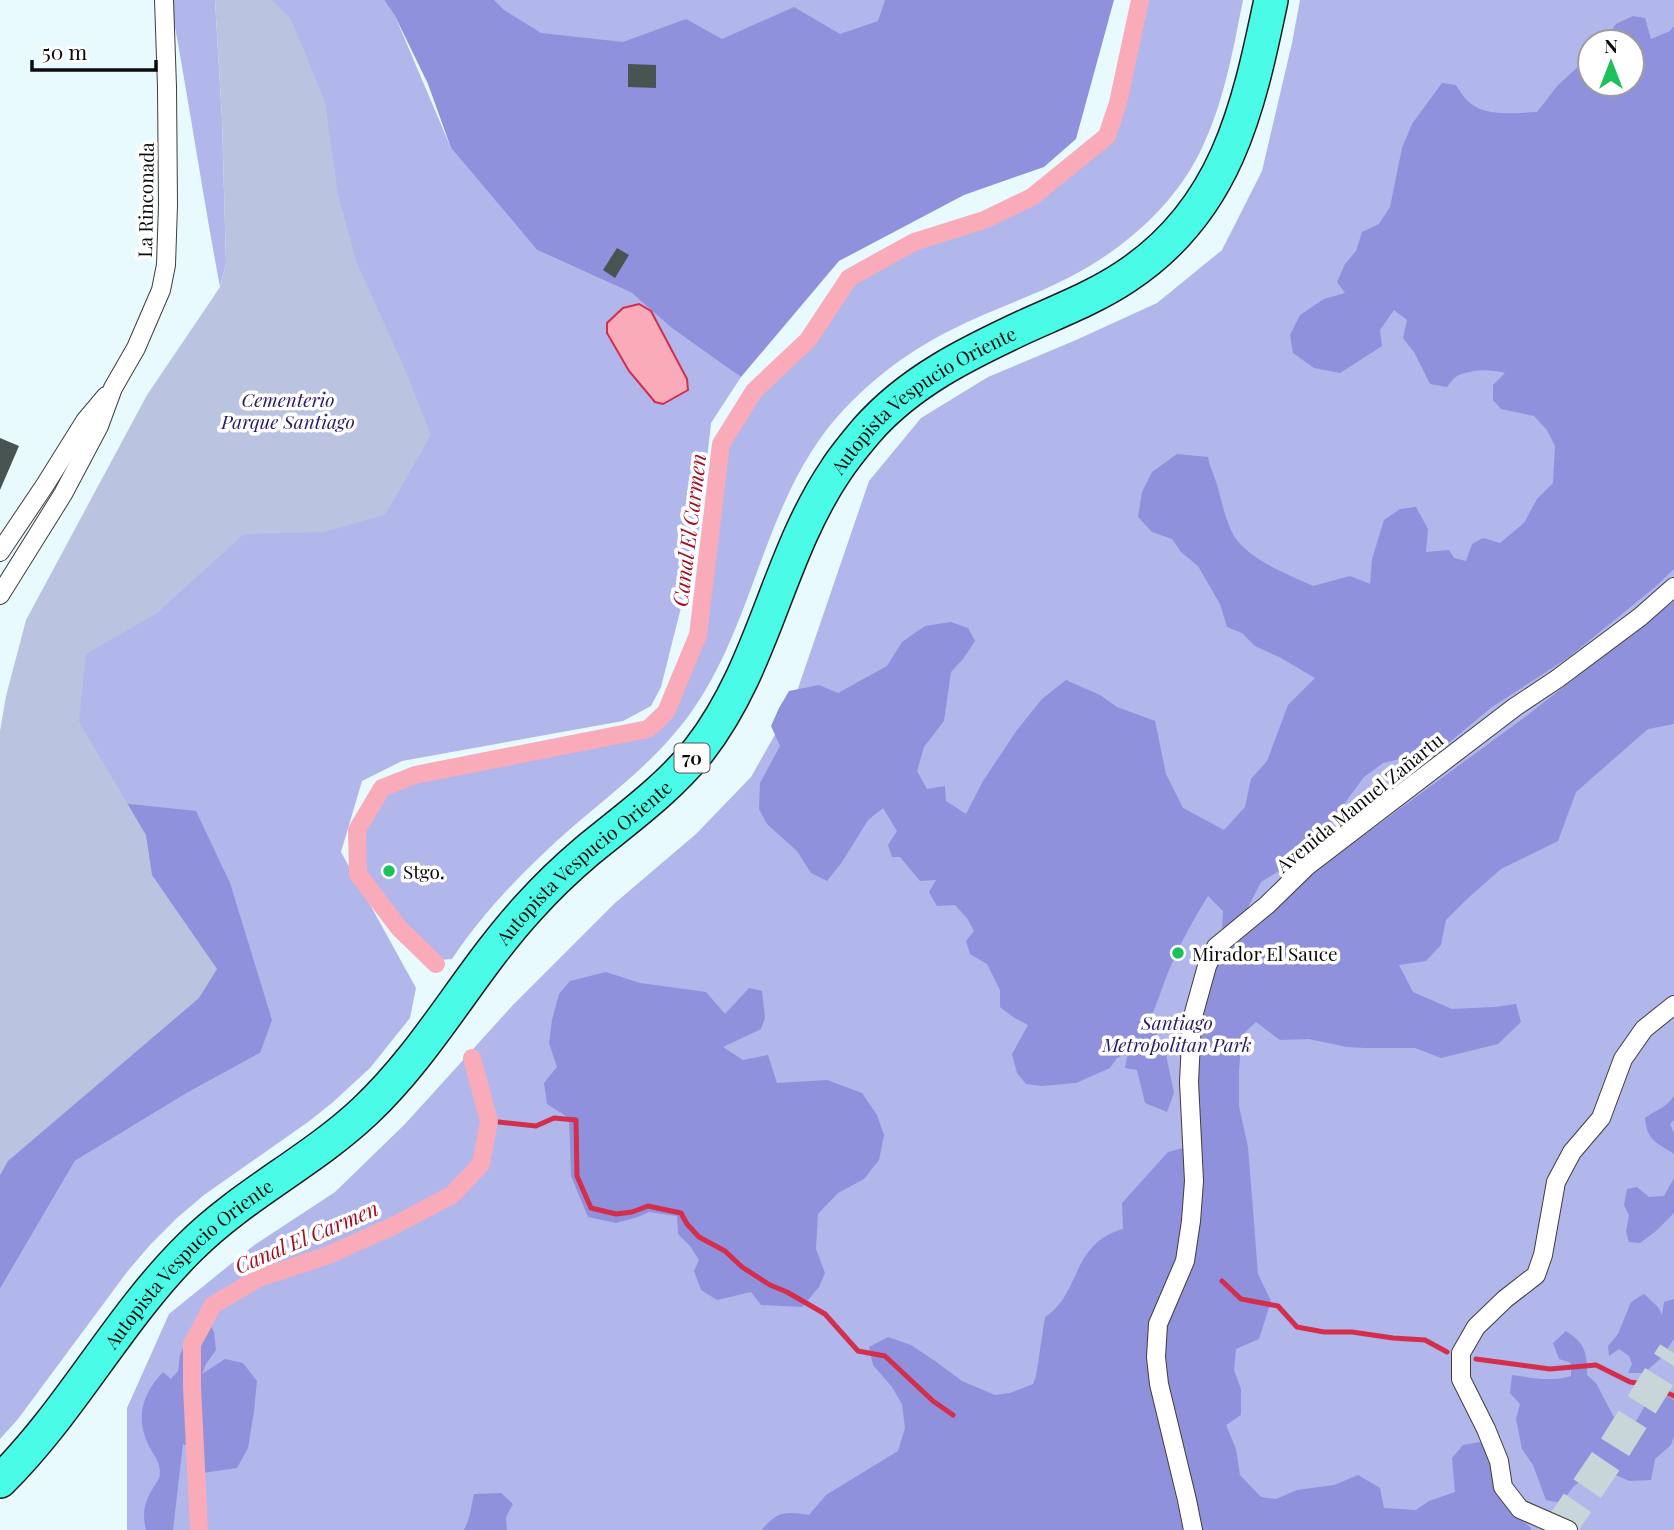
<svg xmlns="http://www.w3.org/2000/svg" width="1674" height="1530" viewBox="0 0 1674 1530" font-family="'Playfair Display',serif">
<rect width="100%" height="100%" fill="#e9faff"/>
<g fill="#b1b6eb" fill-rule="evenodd">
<path d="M 170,0 L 215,0 L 222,119 L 226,263 L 220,287 C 202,191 188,95 170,0 Z"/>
<path d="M 262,0 L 384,0 L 395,16 L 451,148 L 537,250 L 632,293 L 741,377 L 711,423 L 698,540 L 661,687 L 651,706 L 623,721 L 402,761 L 362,781 L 341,852 L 416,988 L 410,1018 L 370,1068 L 332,1103 L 308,1122 L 204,1195 L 178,1217 L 150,1245 L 127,1272 L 18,1419 L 0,1439 L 0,1289 L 75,1161 L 187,1093 L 260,1053 L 111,802 L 73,707 L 89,640 L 326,233 ZM 639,304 L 651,311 L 687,378 L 688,390 L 607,323 L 623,308 Z"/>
<path d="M 482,0 L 891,0 L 882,22 L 833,40 L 622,51 L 537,39 Z"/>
<path d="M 1146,0 L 1243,0 C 1233,50 1224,103 1201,150 C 1174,206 1123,250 1068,278 C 1029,298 987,311 949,331 C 905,353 864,385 832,423 C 764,506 754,621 694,708 C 659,759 615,790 569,830 C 525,869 485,910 452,959 L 440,960 L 403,925 L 364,873 L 362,831 L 386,792 L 416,780 L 650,734 L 671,716 L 703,637 L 726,446 L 758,395 L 812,343 L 853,282 L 916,247 L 986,225 L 1035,201 L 1112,140 L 1123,104 Z"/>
<path d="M 1300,0 L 1674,0 L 1674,1530 L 127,1530 L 127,1408 L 169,1314 L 253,1246 L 335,1192 L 405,1124 L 513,1005 L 615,903 L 696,834 L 751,777 L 793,703 L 869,481 L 921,418 L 988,377 L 1076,340 L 1157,303 L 1222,250 L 1262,171 L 1292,43 ZM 1590,42 L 1632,42 L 1632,84 L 1590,84 Z"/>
</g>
<g fill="#9091dc">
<path d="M 384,0 L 494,0 L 504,10 L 541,33 L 623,42 L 686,19 L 722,39 L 794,7 L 840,34 L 878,21 L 885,0 L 1114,0 L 1076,139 L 1044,167 L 964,195 L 839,261 L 741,377 L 672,328 L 632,293 L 537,250 L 451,148 L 428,84 L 395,16 Z"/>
<path d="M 1633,16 L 1645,18 L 1651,39 L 1670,31 L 1674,26 L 1674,569 L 1654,588 L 1569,657 L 1492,707 L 1412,773 L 1413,756 L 1383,763 L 1364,777 L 1307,854 L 1261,882 L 1244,915 L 1222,932 L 1223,911 L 1208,896 C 1195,917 1183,938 1173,961 C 1164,980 1159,1000 1150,1019 L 1165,1050 L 1174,1093 L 1167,1112 L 1145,1103 L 1137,1070 L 1125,1068 L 1128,1053 L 1117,1058 L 1110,1068 L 1076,1083 L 1042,1086 L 1026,1084 L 1017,1073 L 1012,1054 L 1028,1025 L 1013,1017 L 1000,1007 L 1000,990 L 987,964 L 970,954 L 966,941 L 974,931 L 967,918 L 955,905 L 937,906 L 929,892 L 936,880 L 920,881 L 900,857 L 892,857 L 888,845 L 897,831 L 883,808 L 868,820 L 842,862 L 827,881 L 811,873 L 797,851 L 767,824 L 759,809 L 760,783 L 780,746 L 771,726 L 779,708 L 789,691 L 819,685 L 838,693 L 887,666 L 902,642 L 925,626 L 951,622 L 968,628 L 975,641 L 963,659 L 951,672 L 944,721 L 924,747 L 917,771 L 927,789 L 945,786 L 946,801 L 966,814 L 983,781 L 1017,730 L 1042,699 L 1066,680 L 1100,695 L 1117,707 L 1155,721 L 1166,774 L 1183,808 L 1224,830 L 1245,807 L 1251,779 L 1267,761 L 1288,705 L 1315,678 L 1281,658 L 1255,646 L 1242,633 L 1227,627 L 1220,604 L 1198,566 L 1181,552 L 1172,539 L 1152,532 L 1138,517 L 1142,492 L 1152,472 L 1177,454 L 1208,457 C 1210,468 1215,477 1218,488 C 1222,503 1226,522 1234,536 C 1249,560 1288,574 1313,586 L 1350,576 L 1370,584 L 1372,559 L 1384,520 L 1400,509 L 1416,507 L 1428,529 L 1426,552 L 1449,550 L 1454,558 L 1466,561 L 1472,544 L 1483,538 L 1500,543 L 1524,523 L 1537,499 L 1553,483 L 1555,446 L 1547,430 L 1534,416 L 1501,409 L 1493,400 L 1493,385 L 1505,373 C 1490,369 1473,369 1459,375 C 1454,377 1450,383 1447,387 L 1430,384 L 1414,352 L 1403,338 L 1407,320 L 1394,310 L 1380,330 L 1382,346 L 1340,373 L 1314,368 L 1293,353 L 1290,335 L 1300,315 L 1324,299 L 1345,293 L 1337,282 L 1345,264 L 1356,251 L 1362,232 L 1379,224 L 1390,207 L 1402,148 L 1412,124 L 1442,83 L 1456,85 C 1460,91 1464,98 1470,103 C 1487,117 1516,113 1537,112 L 1558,85 L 1590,56 L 1590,84 L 1632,84 L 1632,42 L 1604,42 L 1616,24 Z"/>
<path d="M 1674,601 L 1674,724 L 1648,729 L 1576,792 L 1558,841 L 1501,869 L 1467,899 L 1446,920 L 1441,945 L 1426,961 L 1399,965 L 1413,992 L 1452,1009 L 1494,1007 L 1516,1004 L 1521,1022 L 1498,1044 L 1441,1058 L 1415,1048 L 1365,1048 L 1347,1047 L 1309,1039 L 1280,1040 L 1256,1022 L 1242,1035 L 1239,1070 L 1239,1106 L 1248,1147 L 1258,1274 L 1271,1301 L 1259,1339 L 1236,1349 L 1234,1370 L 1241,1389 L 1241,1415 L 1226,1425 L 1236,1449 L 1240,1475 L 1261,1497 L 1276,1499 L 1297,1490 L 1334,1485 L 1358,1475 L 1380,1488 L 1384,1508 L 1416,1510 L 1429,1501 L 1455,1492 L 1452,1458 L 1463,1445 L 1480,1442 L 1487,1449 L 1493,1472 L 1494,1486 L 1506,1506 L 1530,1527 L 1531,1530 L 1201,1530 L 1166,1381 L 1166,1328 L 1192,1263 L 1202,1193 L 1196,1086 L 1197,1016 L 1224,951 L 1267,916 L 1311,874 L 1525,717 Z"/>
<path d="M 111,802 L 196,811 L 230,883 L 272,1020 L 260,1053 L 187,1093 L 75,1161 L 0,1289 L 0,1149 Z"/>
<path d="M 606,972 L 640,983 L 706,992 L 725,1014 L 749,988 L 762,991 L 765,1018 L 761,1029 L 723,1047 L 743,1060 L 768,1055 L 777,1083 L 827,1080 L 862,1093 L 877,1115 L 884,1135 L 879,1160 L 864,1179 L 838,1193 L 818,1214 L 816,1249 L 825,1273 L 819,1287 L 802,1307 L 761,1305 L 751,1292 L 717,1300 L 701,1290 L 694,1271 L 699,1260 L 690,1246 L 678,1234 L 677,1216 L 649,1212 L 638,1217 L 616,1223 L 588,1217 L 571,1176 L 569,1118 L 547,1104 L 544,1083 L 557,1067 L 549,1043 L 552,1020 L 559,994 L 570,981 Z"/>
<path d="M 1674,1096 L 1674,1120 L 1670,1124 L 1674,1133 L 1674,1154 C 1656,1142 1647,1141 1645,1118 C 1657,1109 1665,1109 1674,1096 Z"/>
<path d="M 1187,1147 L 1187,1175 L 1179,1257 L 1155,1310 L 1150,1356 L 1158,1413 L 1183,1530 L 762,1530 C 776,1511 787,1511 809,1515 L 826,1495 L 898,1451 L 905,1428 L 902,1404 L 892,1387 L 873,1365 L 869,1347 L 888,1337 L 911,1345 L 935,1361 L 962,1381 L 995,1395 L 1010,1393 L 1033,1384 L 1036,1376 L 1045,1317 C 1082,1293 1070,1244 1123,1229 L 1122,1203 L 1168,1152 Z"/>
<path d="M 1674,1178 L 1674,1213 L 1656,1231 L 1640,1243 L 1629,1242 L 1626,1232 L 1629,1215 L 1624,1205 L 1627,1189 L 1637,1187 L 1649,1197 L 1664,1196 Z"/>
<path d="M 1644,1294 L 1658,1307 L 1662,1315 L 1664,1302 L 1674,1299 L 1674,1339 L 1660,1359 L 1644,1373 L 1628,1373 L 1632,1364 L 1629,1356 L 1619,1349 L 1609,1356 L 1608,1346 L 1618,1334 L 1631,1302 Z"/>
<path d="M 210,1325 L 214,1332 L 216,1350 L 206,1364 L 202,1374 L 225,1359 L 243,1363 L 257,1381 L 254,1411 L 248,1448 L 237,1468 L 203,1473 L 201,1451 L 183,1444 L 173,1530 L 146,1530 C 142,1513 144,1503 153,1488 C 156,1483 160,1479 160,1473 C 160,1462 155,1457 150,1448 C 135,1420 141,1395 163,1372 L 171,1379 L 178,1371 L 180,1355 L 193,1326 Z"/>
<path d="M 1566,1331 C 1586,1344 1587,1353 1587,1375 L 1596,1383 L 1626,1440 L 1644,1407 L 1665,1395 L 1674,1400 L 1674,1436 L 1671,1445 L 1655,1459 L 1651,1480 L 1629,1481 L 1611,1473 L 1585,1477 L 1573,1487 L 1561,1503 L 1546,1500 L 1533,1465 L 1522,1449 L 1516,1419 L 1520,1404 L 1510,1393 L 1512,1375 C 1533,1378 1551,1382 1571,1376 L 1571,1363 L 1559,1359 L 1553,1343 Z"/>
<path d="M 501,1493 L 513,1504 L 506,1517 L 507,1530 L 464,1530 L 469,1518 L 474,1494 Z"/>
</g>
<path fill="#bac4e1" d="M 215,0 L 272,0 L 291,19 L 325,102 L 338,194 L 356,261 L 407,374 L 431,435 L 385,515 L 324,532 L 244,534 L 157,613 L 86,654 L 79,722 L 146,835 L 152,875 L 217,969 L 199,998 L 8,1161 L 0,1175 L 0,731 L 6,696 L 26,620 L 147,395 L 220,287 L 226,263 L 222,119 Z"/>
<path fill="#f9abba" stroke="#d32e4b" stroke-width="2" d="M 639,304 L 651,311 L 687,379 L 688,390 L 663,404 L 655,402 L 629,371 L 607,333 L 607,323 L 623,308 Z"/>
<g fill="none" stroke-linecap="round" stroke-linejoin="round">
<g stroke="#d32e4b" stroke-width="5">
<path d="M 489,1121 L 536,1126 L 554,1118 L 576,1120 L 577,1176 L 591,1208 L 616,1214 L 632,1212 L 648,1206 L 681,1213 L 687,1224 L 699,1237 L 725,1251 L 742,1267 L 770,1285 L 787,1292 L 825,1314 L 858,1351 L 885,1356 L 933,1401 L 953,1415"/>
<path d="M 1222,1281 L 1241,1299 L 1278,1306 L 1297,1327 L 1324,1332 L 1352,1332 L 1393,1338 L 1425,1340 L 1447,1352"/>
<path d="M 1476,1359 L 1550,1369 L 1596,1365 L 1630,1382 L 1650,1385 L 1674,1396"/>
</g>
<g stroke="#f9abba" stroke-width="18">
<path d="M 436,964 L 399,928 L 358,874 L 357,830 L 382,788 L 415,775 L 648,729 L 666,712 L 698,635 L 721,444 L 754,391 L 808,340 L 849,278 L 914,242 L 984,220 L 1032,197 L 1107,136 L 1118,103 L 1140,0"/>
<path d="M 199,1530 L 192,1387 L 192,1344 L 213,1305 L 259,1278 L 326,1256 L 391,1227 L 452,1195 L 481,1164 L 489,1121 L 472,1058"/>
</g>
</g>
<g fill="#475452">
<path d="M 628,64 L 656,65 L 656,88 L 628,87 Z"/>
<path d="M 617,248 L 629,255 L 615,278 L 603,270 Z"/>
<path d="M 0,438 L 19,446 L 0,490 Z"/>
</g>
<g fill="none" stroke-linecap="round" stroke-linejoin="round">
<path stroke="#c8d6da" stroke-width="33" stroke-dasharray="33 17" stroke-linecap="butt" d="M 1559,1530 L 1612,1452 L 1674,1353"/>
<g stroke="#3e3e3e" stroke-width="20">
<g id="street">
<path d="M 0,552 L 45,485 L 85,421 L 106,396"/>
<path d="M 0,595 L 63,494 L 99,426 L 113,388 L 136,348 L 161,290 L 166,265 L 168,205 L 167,87 L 164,0"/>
<path d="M 1193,1530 L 1187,1500 L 1159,1384 L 1156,1357 L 1158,1324 L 1185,1261 L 1191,1221 L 1194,1181 L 1189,1082 L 1192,1020 L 1207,966 L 1216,947 L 1267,905 L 1307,866 L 1515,707 L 1557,679 L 1640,617 L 1674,587"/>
<path d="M 1568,1530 L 1520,1509 L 1503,1487 L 1499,1461 L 1486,1429 L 1461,1379 L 1461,1353 L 1476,1327 L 1505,1299 L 1536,1275 L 1543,1255 L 1556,1182 L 1572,1152 L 1601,1118 L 1623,1059 L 1644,1029 L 1674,1005"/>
</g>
</g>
<g stroke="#1c1c1c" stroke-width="36">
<g id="highway">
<path id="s1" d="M 0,1481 C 72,1410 118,1318 190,1247 C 243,1194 311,1162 365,1111 C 429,1051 470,971 529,907 C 547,887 567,868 587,851 C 626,819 668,789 699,750 C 765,665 777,557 836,470 C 845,456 856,443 867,430 C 910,381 968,353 1026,326 C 1059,311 1095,297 1125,277 C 1226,211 1248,110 1271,0"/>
</g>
</g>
<use href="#street" stroke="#fff" stroke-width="18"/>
<use href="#highway" stroke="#4afce7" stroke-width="33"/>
</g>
<g fill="#1dc15c" stroke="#fff" stroke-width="2.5">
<circle cx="389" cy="871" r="7"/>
<circle cx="1178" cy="953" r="7"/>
</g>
<g text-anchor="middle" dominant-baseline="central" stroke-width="7" stroke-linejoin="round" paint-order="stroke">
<rect fill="#fff" stroke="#545454" stroke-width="2" x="674.5" y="743.5" width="35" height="29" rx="5"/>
<g font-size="18" font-weight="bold" fill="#0b0b0b">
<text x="692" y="758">70</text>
</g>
<g font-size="19" fill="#0b0b0b" stroke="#fff">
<text transform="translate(145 200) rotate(-89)">La Rinconada</text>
<text stroke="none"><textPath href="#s1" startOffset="1444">Autopista Vespucio Oriente</textPath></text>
<text transform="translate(1359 802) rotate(-39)">Avenida Manuel Zañartu</text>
<text stroke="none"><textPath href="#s1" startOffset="856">Autopista Vespucio Oriente</textPath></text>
<text stroke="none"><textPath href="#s1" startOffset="289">Autopista Vespucio Oriente</textPath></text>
</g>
<g font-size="19" font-style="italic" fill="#2a1965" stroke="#fff">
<text x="288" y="399">Cementerio<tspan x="288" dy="22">Parque Santiago</tspan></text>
<text x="1177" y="1022">Santiago<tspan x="1177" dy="22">Metropolitan Park</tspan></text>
</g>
<g font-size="19" fill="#0b0b0b" stroke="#fff" text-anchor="start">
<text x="403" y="871">Stgo.</text>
<text x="1192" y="953">Mirador El Sauce</text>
</g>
<g font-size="21" font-style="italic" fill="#a10f23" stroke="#fff">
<text transform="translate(688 530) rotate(-83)">Canal El Carmen</text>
<text transform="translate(306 1236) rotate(-23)">Canal El Carmen</text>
</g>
</g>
<g transform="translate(1611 63)"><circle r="33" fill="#ffffff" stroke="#9d9d9d" stroke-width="2"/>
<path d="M0-5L12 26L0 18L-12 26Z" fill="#1dc15c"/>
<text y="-10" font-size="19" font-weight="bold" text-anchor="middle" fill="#0b0b0b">N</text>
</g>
<path d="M32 60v10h124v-10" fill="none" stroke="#0b0b0b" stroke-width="3.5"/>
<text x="42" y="60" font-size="21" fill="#0b0b0b" stroke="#ffffff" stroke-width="5" paint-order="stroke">50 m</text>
</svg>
